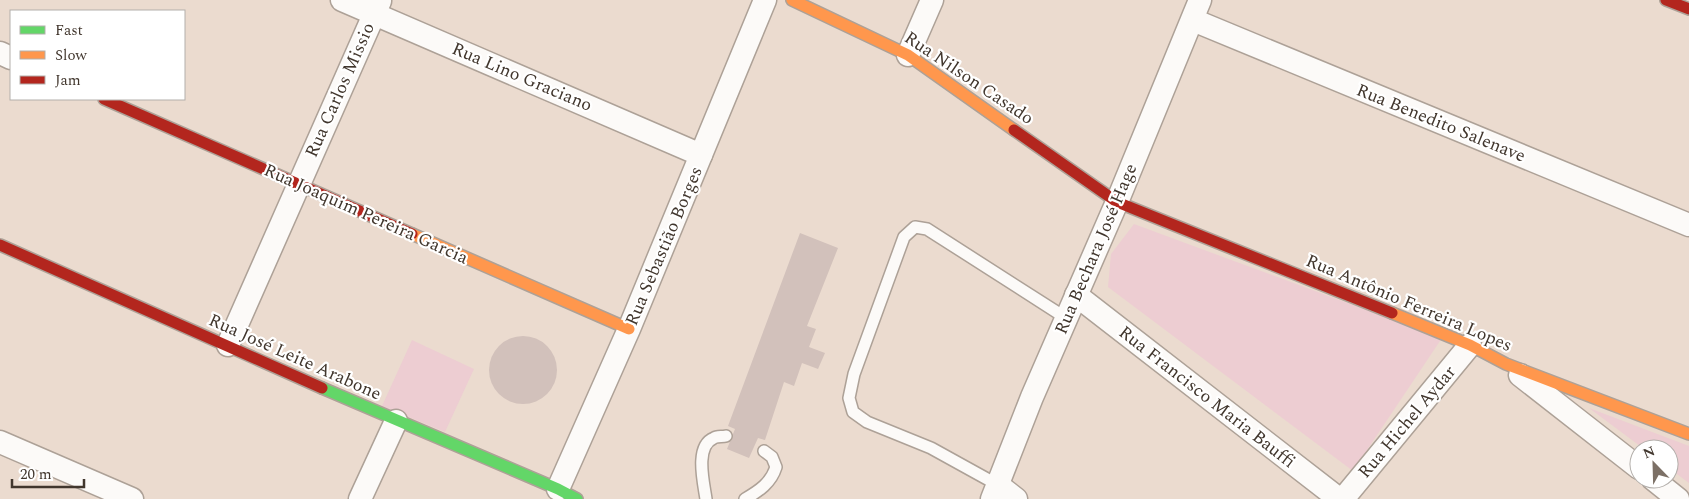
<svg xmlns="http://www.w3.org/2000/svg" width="1689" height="499" viewBox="0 0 1689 499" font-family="Spectral,serif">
<rect width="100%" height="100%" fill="#ebdbcf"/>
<g fill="#edcdd2">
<path d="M 1134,224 L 1442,338 L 1353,471 L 1108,287 L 1111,254 Z"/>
<path d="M 412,340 L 474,369 L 445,432 L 382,406 Z"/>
<path d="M 1589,408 L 1689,446 L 1689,483 L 1669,468 L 1669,449 L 1644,449 Z"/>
</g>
<g fill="#d2c1bb">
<path d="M 800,233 L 838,248 L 807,326 L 816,329 L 809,347 L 825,353 L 818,369 L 802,363 L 794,386 L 784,382 L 765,440 L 758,438 L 749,458 L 727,449 L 735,429 L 728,426 Z"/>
<circle cx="523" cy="370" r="34"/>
</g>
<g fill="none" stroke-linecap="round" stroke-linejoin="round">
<g stroke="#ada197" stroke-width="14">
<g id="lane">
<path d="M 998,485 L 931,448 L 867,422 L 853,412 L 849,398 L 854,374 L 904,237 L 915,227 L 927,229 L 1066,318"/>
<path d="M 706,499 C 704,484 694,446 714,438 C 717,436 722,437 726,436"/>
<path d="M 745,499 C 759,491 771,483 776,467 L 772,457 L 764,451"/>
</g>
</g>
<g stroke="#ada197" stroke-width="25">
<g id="street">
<path d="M 342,0 L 701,155"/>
<path d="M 1193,20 L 1689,225"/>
<path d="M 0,53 L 11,58"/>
<path d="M 908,55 L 932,0"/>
<path d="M 1076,295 L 1339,499"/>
<path d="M 228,345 L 380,1"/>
<path d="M 1520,375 L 1639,468"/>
<path d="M 0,442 L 132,499"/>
<path d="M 1653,479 L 1678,499"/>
<path d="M 998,485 L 1016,499"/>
<path d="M 558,489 L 629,329 L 765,0"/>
<path d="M 360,499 L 396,421"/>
<path d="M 992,499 L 1032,397 L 1117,202 L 1200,0"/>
<path d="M 1343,499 L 1470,345"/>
</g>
</g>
<g stroke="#ada197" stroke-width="14">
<path id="fast" d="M 322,388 L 558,489 L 577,499"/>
</g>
<g stroke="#ada197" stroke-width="14">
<g id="slow">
<path d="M 792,0 L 908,55 L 1014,130"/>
<path d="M 412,234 L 629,329"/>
<path d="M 1392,313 L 1470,345 L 1506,364 L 1689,434"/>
</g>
</g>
<g stroke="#ada197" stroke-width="14">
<g id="jam">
<path d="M 1666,0 L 1689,9"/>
<path d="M 104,99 L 412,234"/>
<path d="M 1014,130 L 1117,202 L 1392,313"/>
<path d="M 0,245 L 322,388"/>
</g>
</g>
<use href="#lane" stroke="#fcfaf8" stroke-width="11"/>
<use href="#street" stroke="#fcfaf8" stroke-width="22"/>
<use href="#fast" stroke="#63d668" stroke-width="11"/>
<use href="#slow" stroke="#ff974d" stroke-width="11"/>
<use href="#jam" stroke="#b3261e" stroke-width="11"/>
</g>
<g text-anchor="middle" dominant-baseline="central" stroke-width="4.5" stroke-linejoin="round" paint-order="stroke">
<g font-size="18" fill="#41362d" stroke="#fff">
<text transform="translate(522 77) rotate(23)">Rua Lino Graciano</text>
<text transform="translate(969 78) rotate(34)">Rua Nilson Casado</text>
<text transform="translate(340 90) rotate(-66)">Rua Carlos Missio</text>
<text transform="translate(1441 123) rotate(22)">Rua Benedito Salenave</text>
<text transform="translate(366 214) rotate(24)">Rua Joaquim Pereira Garcia</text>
<text transform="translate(664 246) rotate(-67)">Rua Sebastião Borges</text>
<text transform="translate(1096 249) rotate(-67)">Rua Bechara José Hage</text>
<text transform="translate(1409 303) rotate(23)">Rua Antônio Ferreira Lopes</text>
<text transform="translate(295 357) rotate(24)">Rua José Leite Arabone</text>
<text transform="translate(1207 397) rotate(38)">Rua Francisco Maria Bauffi</text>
<text transform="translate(1407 422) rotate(-50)">Rua Hichel Aydar</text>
</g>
</g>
<rect x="10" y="10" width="175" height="90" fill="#ffffff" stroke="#b3afab"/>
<rect x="20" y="26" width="25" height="8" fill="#63d668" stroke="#b3afab"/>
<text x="55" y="35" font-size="15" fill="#41362d">Fast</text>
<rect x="20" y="51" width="25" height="8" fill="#ff974d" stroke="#b3afab"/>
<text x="55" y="60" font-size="15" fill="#41362d">Slow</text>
<rect x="20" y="76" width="25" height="8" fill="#b3261e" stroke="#b3afab"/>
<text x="55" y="85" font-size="15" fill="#41362d">Jam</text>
<g transform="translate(1654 464) rotate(337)"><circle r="24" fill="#ffffff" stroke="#b3afab"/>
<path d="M0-4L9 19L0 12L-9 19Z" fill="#7c7066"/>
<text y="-8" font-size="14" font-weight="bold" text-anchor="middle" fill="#41362d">N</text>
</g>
<path d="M12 479v8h72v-8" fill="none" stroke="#41362d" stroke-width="2.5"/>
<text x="20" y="479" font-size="15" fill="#41362d" stroke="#ffffff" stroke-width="4" paint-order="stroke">20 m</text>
</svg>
